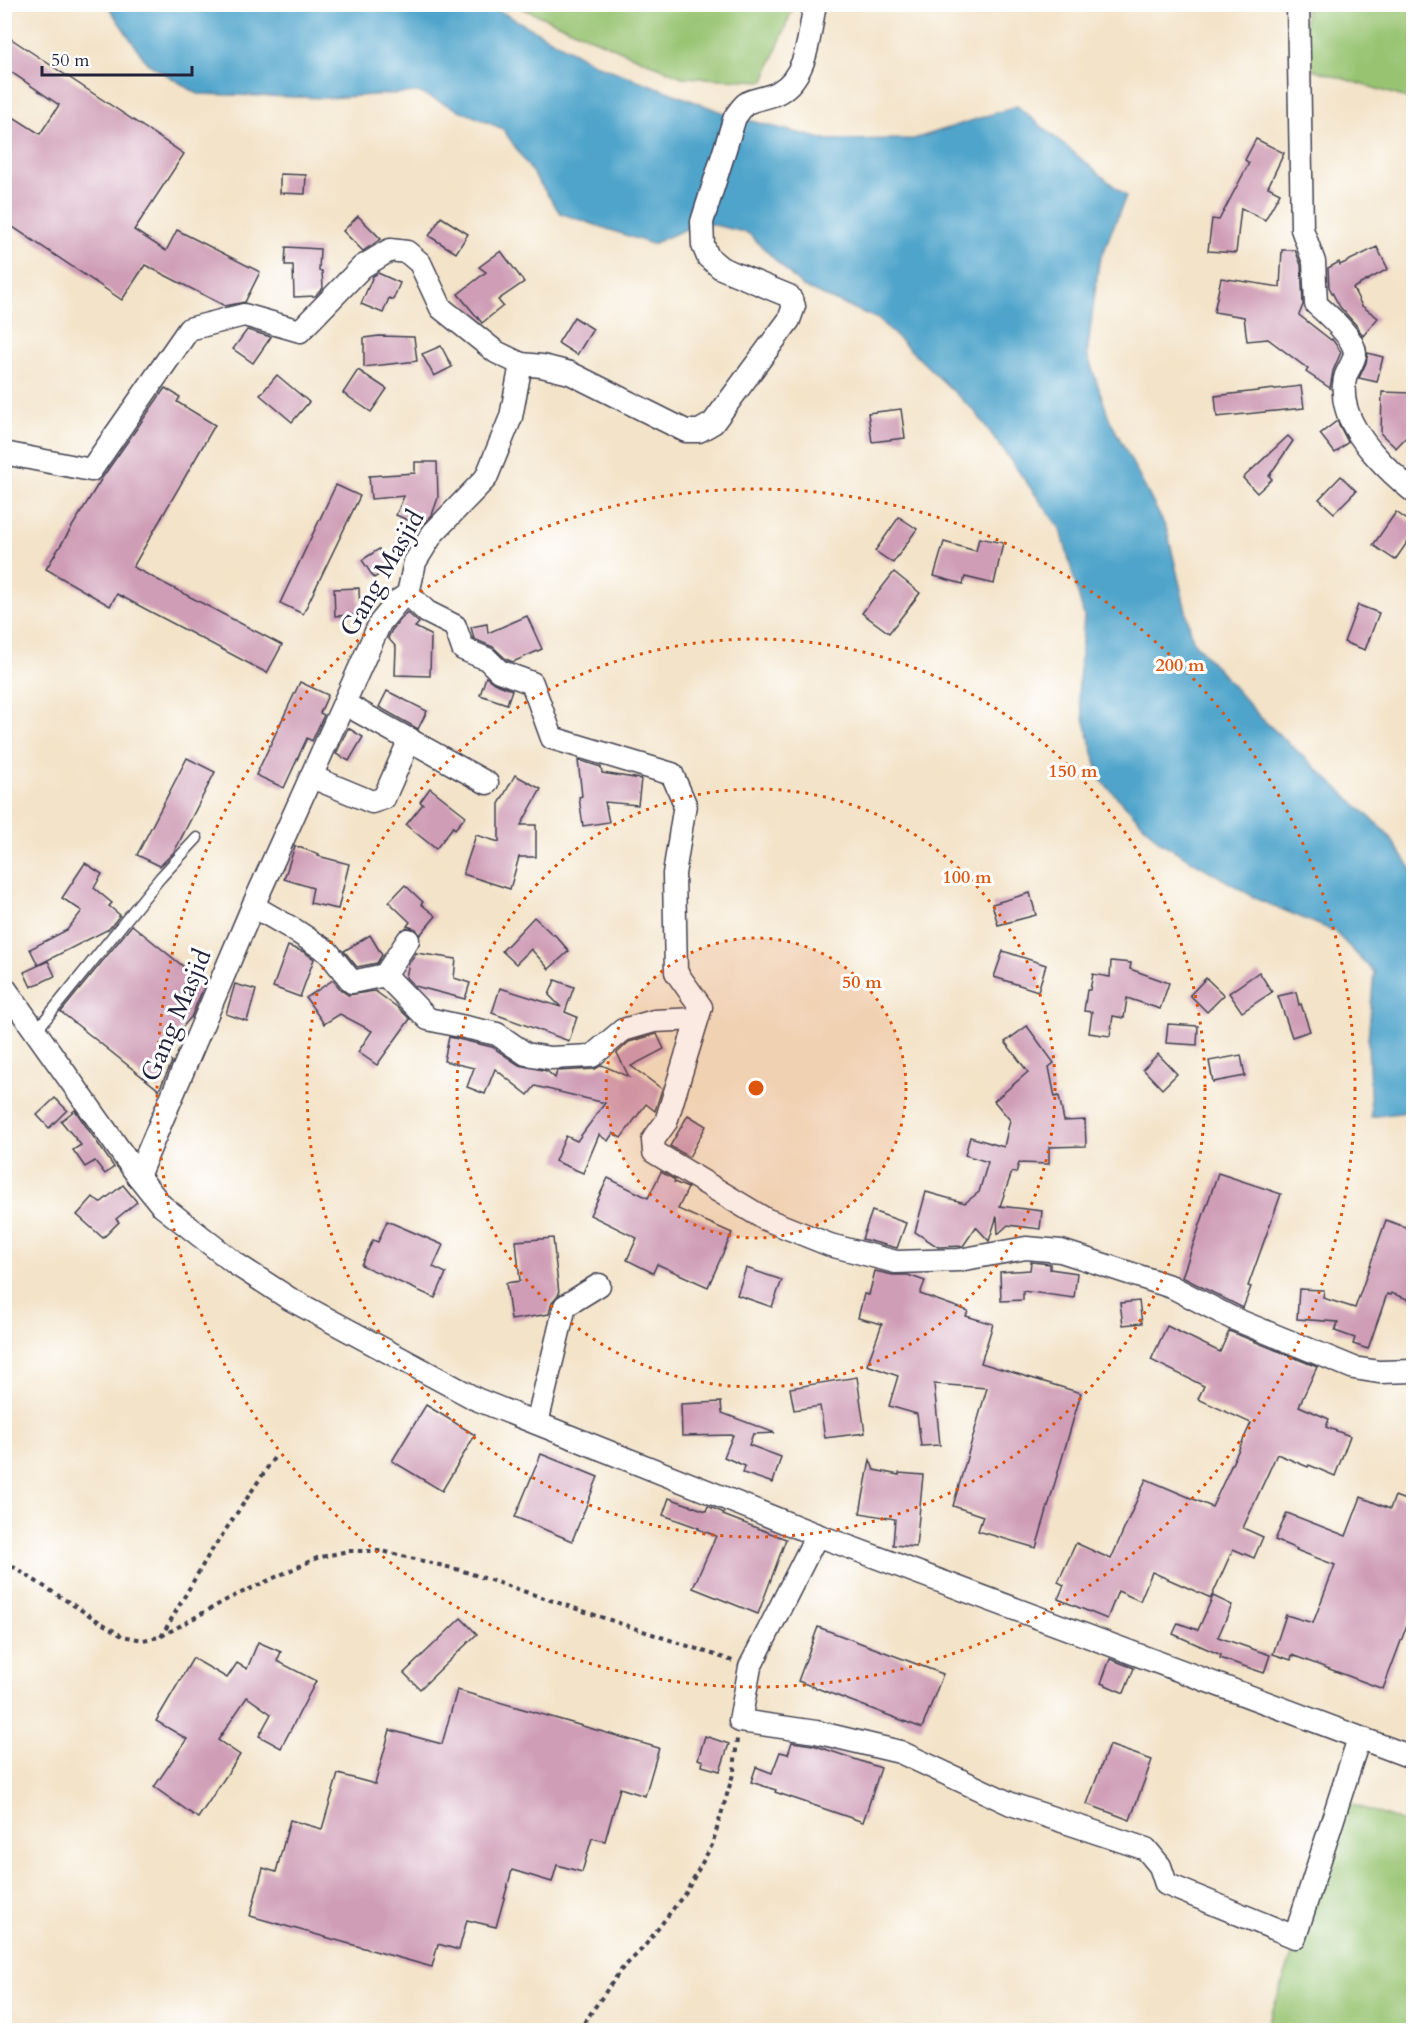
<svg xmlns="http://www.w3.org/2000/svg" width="1418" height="2035" viewBox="0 0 1418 2035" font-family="Cardo,serif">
<rect width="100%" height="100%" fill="#fff"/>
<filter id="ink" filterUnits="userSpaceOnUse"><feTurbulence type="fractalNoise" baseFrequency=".0167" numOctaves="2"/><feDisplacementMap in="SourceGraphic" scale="12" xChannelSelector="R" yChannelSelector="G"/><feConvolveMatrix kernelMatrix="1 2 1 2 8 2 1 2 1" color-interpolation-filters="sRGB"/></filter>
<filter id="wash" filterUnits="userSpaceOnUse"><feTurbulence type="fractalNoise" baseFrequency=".008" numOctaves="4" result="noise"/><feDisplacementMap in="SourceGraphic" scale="24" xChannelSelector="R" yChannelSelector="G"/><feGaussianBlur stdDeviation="1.35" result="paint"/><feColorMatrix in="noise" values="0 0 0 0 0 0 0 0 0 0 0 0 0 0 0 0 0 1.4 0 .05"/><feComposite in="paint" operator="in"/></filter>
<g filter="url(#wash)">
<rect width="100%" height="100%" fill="#f3e3c8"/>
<g fill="#98c472" stroke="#5d7356" stroke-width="1.5">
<path d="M 517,5 L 794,5 L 764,81 L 682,77 L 524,9 Z"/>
<path d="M 1306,5 L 1413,5 L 1413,100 L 1302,66 Z"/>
<path d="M 1345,1802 L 1413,1825 L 1413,2030 L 1266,2030 Z"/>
</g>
<path fill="#4fa4cb" stroke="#386383" stroke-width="1.5" d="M 107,5 L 489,5 L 595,64 L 735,117 L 826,140 L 914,139 L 1017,106 L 1126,196 L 1099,262 L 1087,354 L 1109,418 L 1167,530 L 1193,641 L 1261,718 L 1386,832 L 1413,871 L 1413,1111 L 1371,1117 L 1368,1040 L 1374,972 L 1334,931 L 1259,900 L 1160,842 L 1100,779 L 1078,695 L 1084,616 L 1061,530 L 977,414 L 878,319 L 803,287 L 748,233 L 702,222 L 652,244 L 560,213 L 503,129 L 418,92 L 328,98 L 198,94 L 147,63 Z"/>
<g id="blocks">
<g fill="#cf9db5">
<path d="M 4,34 L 184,154 L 134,230 L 166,251 L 177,230 L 260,272 L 245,302 L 225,306 L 145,265 L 122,300 L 4,221 L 4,111 L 40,134 L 59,105 L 4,67 Z"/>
<path d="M 1256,139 L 1284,153 L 1268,187 L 1280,193 L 1265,220 L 1241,208 L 1236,253 L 1208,251 L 1212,219 L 1219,220 L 1249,163 L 1245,160 Z"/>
<path d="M 280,174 L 306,175 L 305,194 L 280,193 Z"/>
<path d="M 358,216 L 381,239 L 363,251 L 343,231 Z"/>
<path d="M 441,217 L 468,234 L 456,253 L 429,236 Z"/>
<path d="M 286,247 L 320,249 L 319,271 L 322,271 L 323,288 L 315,296 L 294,297 L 293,265 L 285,265 Z"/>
<path d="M 1377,247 L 1388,269 L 1353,288 L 1362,306 L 1378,318 L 1363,336 L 1356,325 L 1340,307 L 1329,287 L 1328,268 L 1339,262 L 1340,265 Z"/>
<path d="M 1282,250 L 1295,250 L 1301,265 L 1303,305 L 1299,315 L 1331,340 L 1332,339 L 1341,352 L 1333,371 L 1330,388 L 1306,372 L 1308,369 L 1268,339 L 1247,341 L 1244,317 L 1214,312 L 1221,278 L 1280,287 Z"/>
<path d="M 501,251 L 524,282 L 498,300 L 503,306 L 482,323 L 458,294 L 486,272 L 479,267 Z"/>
<path d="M 378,273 L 400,283 L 393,300 L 389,298 L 383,313 L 361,304 L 373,276 Z"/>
<path d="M 574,317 L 593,329 L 577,355 L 558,343 Z"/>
<path d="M 247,330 L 271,337 L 253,363 L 233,349 Z"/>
<path d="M 379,336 L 414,337 L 417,361 L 364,367 L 364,338 Z"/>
<path d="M 441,346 L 452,367 L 434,376 L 422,354 Z"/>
<path d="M 1368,353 L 1383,357 L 1377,382 L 1359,378 L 1366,363 Z"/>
<path d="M 358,370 L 387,389 L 371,412 L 343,393 Z"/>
<path d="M 277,375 L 309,402 L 292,422 L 260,395 Z"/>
<path d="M 1301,386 L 1304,408 L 1217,417 L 1215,396 Z"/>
<path d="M 165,388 L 180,397 L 177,402 L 215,425 L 133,567 L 282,645 L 267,673 L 117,594 L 110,606 L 46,569 L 102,478 Z"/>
<path d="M 1382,392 L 1411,393 L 1410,433 L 1396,448 L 1381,434 Z"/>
<path d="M 901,409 L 905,438 L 872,442 L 868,413 Z"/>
<path d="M 1337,421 L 1348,442 L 1335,453 L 1320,434 Z"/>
<path d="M 1288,436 L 1293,441 L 1269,476 L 1272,479 L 1257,493 L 1243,478 Z"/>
<path d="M 415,462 L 437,462 L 438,498 L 432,515 L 422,526 L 396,515 L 404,496 L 371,499 L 369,476 L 415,473 Z"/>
<path d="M 1341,476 L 1356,491 L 1334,513 L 1319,499 Z"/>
<path d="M 336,485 L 360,496 L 303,614 L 280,603 Z"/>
<path d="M 1396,512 L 1413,524 L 1413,534 L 1395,560 L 1373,545 Z"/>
<path d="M 899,517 L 917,529 L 893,563 L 875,551 Z"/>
<path d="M 979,538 L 1003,543 L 994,584 L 965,577 L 963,584 L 934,576 L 944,542 L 976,551 Z"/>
<path d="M 379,549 L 391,567 L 374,578 L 362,560 Z"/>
<path d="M 894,572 L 920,593 L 889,633 L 862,613 Z"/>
<path d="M 359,588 L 360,615 L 335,616 L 334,589 Z"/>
<path d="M 1358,605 L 1379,613 L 1365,650 L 1344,642 Z"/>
<path d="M 407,612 L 419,623 L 415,627 L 431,635 L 430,676 L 395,675 L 396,647 L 388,638 L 392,630 Z"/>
<path d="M 527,616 L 542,649 L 513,662 L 506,659 L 493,647 L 474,639 L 471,627 L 487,624 L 488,633 Z"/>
<path d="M 486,677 L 494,683 L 512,690 L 507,704 L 480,695 Z"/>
<path d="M 300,682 L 328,695 L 320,713 L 324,715 L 312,741 L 307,738 L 284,788 L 256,775 Z"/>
<path d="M 387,691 L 427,711 L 418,729 L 379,707 Z"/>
<path d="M 348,728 L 363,737 L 349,761 L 336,754 Z"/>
<path d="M 187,758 L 215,772 L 174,852 L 160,866 L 137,855 Z"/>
<path d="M 578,760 L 601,767 L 602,773 L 641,779 L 638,805 L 605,802 L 609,822 L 583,826 L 579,797 L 582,796 Z"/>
<path d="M 515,775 L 541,789 L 521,825 L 536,825 L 536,857 L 519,857 L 510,889 L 463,874 L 476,835 L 499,842 L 499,804 Z"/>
<path d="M 430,788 L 466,816 L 455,829 L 453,827 L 436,849 L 406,825 L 423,804 L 420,802 Z"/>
<path d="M 295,846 L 319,854 L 318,856 L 349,864 L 338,909 L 310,903 L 313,888 L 284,879 Z"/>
<path d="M 85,863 L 102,874 L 94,888 L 112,903 L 109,906 L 120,915 L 109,929 L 38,965 L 30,949 L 67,930 L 82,911 L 62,898 Z"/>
<path d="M 405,885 L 423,902 L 421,904 L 436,916 L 420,935 L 416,929 L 407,926 L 410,922 L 389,902 Z"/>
<path d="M 1030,893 L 1036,915 L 998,925 L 992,904 Z"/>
<path d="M 534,917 L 553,935 L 554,934 L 569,951 L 549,969 L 531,949 L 516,964 L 502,951 Z"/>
<path d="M 132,925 L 205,984 L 191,1017 L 161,1053 L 172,1062 L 159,1090 L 61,1012 Z"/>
<path d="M 370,935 L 382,955 L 377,963 L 357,967 L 344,951 Z"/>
<path d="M 288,946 L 304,952 L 314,959 L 300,997 L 273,987 Z"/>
<path d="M 1003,951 L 1046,965 L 1038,991 L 994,977 Z"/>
<path d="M 416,953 L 456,959 L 454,978 L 470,983 L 465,999 L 415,986 L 406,977 L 409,963 Z"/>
<path d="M 48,961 L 55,976 L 31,987 L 24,972 Z"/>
<path d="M 1111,961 L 1131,963 L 1130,969 L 1169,983 L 1160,1009 L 1127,998 L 1124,1018 L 1113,1016 L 1110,1036 L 1089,1033 L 1092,1012 L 1084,1011 L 1087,990 L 1090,990 L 1093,974 L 1110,977 Z"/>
<path d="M 1259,972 L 1272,992 L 1242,1012 L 1229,993 Z"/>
<path d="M 1206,978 L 1224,995 L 1207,1012 L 1190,995 Z"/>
<path d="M 333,980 L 341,990 L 348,995 L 375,991 L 397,1007 L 410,1019 L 377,1065 L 358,1052 L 372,1031 L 340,1014 L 324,1024 L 306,998 Z"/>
<path d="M 555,980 L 574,987 L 565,1012 L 577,1017 L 569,1041 L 492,1013 L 500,988 L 561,1007 L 549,995 Z"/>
<path d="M 235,984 L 256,990 L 247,1021 L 226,1014 Z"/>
<path d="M 1296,992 L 1299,1005 L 1301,1004 L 1310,1031 L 1292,1037 L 1278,996 Z"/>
<path d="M 1168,1024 L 1198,1026 L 1197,1045 L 1166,1043 Z"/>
<path d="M 1027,1026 L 1054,1063 L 1049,1067 L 1055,1097 L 1059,1096 L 1064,1121 L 1085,1120 L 1086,1146 L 1049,1147 L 1049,1164 L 1019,1163 L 1016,1173 L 1012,1172 L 1000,1206 L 1042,1211 L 1040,1229 L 1008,1225 L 998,1234 L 997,1216 L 989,1241 L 976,1227 L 963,1246 L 938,1247 L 915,1232 L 926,1192 L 965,1203 L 979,1192 L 988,1162 L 965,1155 L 970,1137 L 1004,1147 L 1010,1120 L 994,1101 L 1028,1072 L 1005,1042 Z"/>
<path d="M 657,1034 L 664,1049 L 631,1066 L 662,1089 L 655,1111 L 646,1104 L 621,1138 L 613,1133 L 608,1141 L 599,1135 L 583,1173 L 555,1161 L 566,1136 L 577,1141 L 605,1103 L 535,1086 L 528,1095 L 495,1069 L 485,1094 L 467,1087 L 474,1068 L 444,1061 L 449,1037 L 492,1047 L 519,1065 L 547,1071 L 555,1078 L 557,1071 L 595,1069 L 602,1065 L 629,1077 L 617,1053 L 629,1042 Z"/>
<path d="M 1158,1054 L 1177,1074 L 1162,1089 L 1143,1069 Z"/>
<path d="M 1241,1055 L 1245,1076 L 1213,1082 L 1209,1061 Z"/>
<path d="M 55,1098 L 67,1110 L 49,1128 L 37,1115 Z"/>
<path d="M 75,1110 L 114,1167 L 105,1174 L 95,1161 L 85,1167 L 73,1150 L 81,1145 L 61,1121 Z"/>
<path d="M 688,1115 L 706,1126 L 689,1157 L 670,1146 Z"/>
<path d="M 661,1172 L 675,1180 L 674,1182 L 688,1188 L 678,1209 L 732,1233 L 708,1287 L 657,1264 L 653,1273 L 627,1260 L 637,1238 L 590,1215 L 608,1178 L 648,1198 Z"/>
<path d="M 1218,1173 L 1281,1194 L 1248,1286 L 1251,1287 L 1243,1308 L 1182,1277 Z"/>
<path d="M 123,1185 L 137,1202 L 116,1219 L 119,1222 L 103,1238 L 77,1215 L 93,1197 L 100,1203 Z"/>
<path d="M 872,1211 L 906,1223 L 897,1248 L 862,1239 Z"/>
<path d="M 1386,1220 L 1413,1230 L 1413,1301 L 1391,1293 L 1391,1295 L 1387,1294 L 1368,1349 L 1353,1344 L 1355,1338 L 1335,1331 L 1338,1322 L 1297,1319 L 1299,1289 L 1324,1290 L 1323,1298 L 1355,1308 Z"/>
<path d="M 387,1221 L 443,1245 L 433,1267 L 446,1273 L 435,1298 L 361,1265 L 373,1240 L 378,1242 Z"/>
<path d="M 553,1238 L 559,1294 L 552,1302 L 549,1314 L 511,1320 L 506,1283 L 520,1281 L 516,1241 Z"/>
<path d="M 1031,1262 L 1050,1264 L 1050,1269 L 1077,1273 L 1074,1298 L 1023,1291 L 1023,1300 L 1001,1301 L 1000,1272 L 1030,1270 Z"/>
<path d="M 746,1268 L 782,1280 L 772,1307 L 737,1295 Z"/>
<path d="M 875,1271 L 893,1275 L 908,1275 L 925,1281 L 920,1294 L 968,1311 L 966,1316 L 993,1324 L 981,1363 L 1081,1393 L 1036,1548 L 978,1531 L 983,1516 L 953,1506 L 987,1388 L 934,1384 L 940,1445 L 921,1446 L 917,1414 L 889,1406 L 898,1376 L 867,1365 L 882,1324 L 858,1318 L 864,1294 L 869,1295 Z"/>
<path d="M 1139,1301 L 1142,1323 L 1123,1325 L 1120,1303 Z"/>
<path d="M 1167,1326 L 1220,1352 L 1229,1331 L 1317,1367 L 1299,1406 L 1329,1419 L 1326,1427 L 1350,1436 L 1335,1476 L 1309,1465 L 1308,1467 L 1277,1454 L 1243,1528 L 1263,1537 L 1254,1558 L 1233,1549 L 1211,1598 L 1152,1572 L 1140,1601 L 1118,1591 L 1107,1619 L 1058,1599 L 1064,1585 L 1058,1582 L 1076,1543 L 1111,1559 L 1146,1479 L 1212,1507 L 1251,1423 L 1198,1399 L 1204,1386 L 1151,1360 Z"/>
<path d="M 857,1377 L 865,1433 L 825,1438 L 820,1406 L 794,1410 L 790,1388 Z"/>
<path d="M 721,1402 L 722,1413 L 775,1433 L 753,1434 L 749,1445 L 781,1457 L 773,1483 L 743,1473 L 745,1466 L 724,1457 L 733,1435 L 682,1436 L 681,1404 Z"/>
<path d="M 426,1405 L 475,1435 L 442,1491 L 392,1461 Z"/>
<path d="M 541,1454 L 598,1477 L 572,1541 L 515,1517 Z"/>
<path d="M 870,1460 L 874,1470 L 899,1475 L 899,1473 L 923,1475 L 916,1547 L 893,1545 L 895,1519 L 860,1513 Z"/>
<path d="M 1395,1496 L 1413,1503 L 1413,1609 L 1383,1689 L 1292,1655 L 1291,1660 L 1273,1654 L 1286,1615 L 1313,1623 L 1335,1565 L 1296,1550 L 1297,1549 L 1275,1540 L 1287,1513 L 1346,1536 L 1361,1497 L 1390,1509 Z"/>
<path d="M 669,1498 L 706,1511 L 708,1506 L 724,1513 L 723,1515 L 786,1539 L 758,1614 L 693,1588 L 716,1536 L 698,1529 L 699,1528 L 663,1515 Z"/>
<path d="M 1213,1596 L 1232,1605 L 1218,1637 L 1270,1655 L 1264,1673 L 1220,1658 L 1221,1655 L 1173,1634 L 1178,1623 L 1198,1630 Z"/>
<path d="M 461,1618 L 477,1634 L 420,1689 L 404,1673 Z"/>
<path d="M 818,1627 L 943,1674 L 922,1728 L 798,1681 Z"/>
<path d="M 258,1642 L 281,1652 L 277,1661 L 316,1681 L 281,1748 L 259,1736 L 271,1714 L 247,1697 L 218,1740 L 240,1755 L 198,1818 L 154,1787 L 187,1739 L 156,1721 L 193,1658 L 227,1678 L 237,1663 L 247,1669 Z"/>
<path d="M 1110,1659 L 1134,1668 L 1124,1693 L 1101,1683 Z"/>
<path d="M 457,1690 L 659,1748 L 645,1796 L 620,1788 L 605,1841 L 592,1838 L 582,1872 L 557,1865 L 552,1882 L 512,1870 L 496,1927 L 467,1920 L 459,1950 L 438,1944 L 432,1967 L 250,1916 L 263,1868 L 276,1872 L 290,1820 L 322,1829 L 338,1774 L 375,1784 L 390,1730 L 442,1744 Z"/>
<path d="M 705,1736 L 729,1744 L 720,1771 L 702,1766 L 703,1761 L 698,1759 Z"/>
<path d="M 792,1742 L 813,1745 L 881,1768 L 863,1822 L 775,1792 L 776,1790 L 751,1782 L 756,1767 L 772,1773 L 780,1752 L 788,1754 Z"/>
<path d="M 1109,1745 L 1152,1760 L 1130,1820 L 1087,1804 Z"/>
</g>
</g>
</g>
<g filter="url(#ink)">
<use href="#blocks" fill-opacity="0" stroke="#413f50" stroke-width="1.5"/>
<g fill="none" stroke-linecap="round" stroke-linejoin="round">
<g stroke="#413f50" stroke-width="13">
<path id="lane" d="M 36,1031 L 160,878 L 197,838"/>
</g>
<g stroke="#413f50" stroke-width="25">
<g id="street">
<path d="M 1298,4 L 1302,229 L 1314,262 L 1316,304 C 1327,314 1355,338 1355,354 C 1354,361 1349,368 1346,375 C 1343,384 1343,397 1346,407 C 1354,438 1389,472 1414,492"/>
<path d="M 4,453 L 91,470 L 189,329 L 244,315 L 300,331 L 362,267 L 390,250 L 407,252 L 420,263 L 441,308 L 496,352 L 521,364"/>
<path d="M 408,594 L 427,612 L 455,626 L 463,649 L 487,659 L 499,671 L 532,683 L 552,738 L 672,774 L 685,804 L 674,874 L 676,972 L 701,1007 L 666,1122 L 653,1140 L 654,1152 L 765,1219 L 830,1245 L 896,1262 L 959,1260 L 1026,1248 L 1061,1251 L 1172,1287 L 1232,1318 L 1354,1368 L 1379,1372 L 1414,1371"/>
<path d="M 345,704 L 487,783"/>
<path d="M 312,777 L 372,802 L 384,798 L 410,739"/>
<path d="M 253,906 L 293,929 L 328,952 L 352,982 L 385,975 L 408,940"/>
<path d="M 385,975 L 428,1019 L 497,1034 L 526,1054 L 550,1058 L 592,1056 L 623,1030 L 654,1021 L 697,1019"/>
<path d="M 4,987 L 138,1176 L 162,1206 L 236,1264 L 290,1299 L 476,1399 L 817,1535 L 1414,1758"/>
<path d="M 138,1176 L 253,906 L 380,623 L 398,601 L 408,594 L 415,562 L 433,533 L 486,478 L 511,417 L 521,364 L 542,366 L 570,373 L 686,431 L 699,431 L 713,423 L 789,320 L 794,306 L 789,296 L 721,268 L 708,257 L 703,245 L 702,222 L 735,117 C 739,112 743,105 747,103 C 757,98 769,98 779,92 C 808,76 809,34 815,4"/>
<path d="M 537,1423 L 565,1306 L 599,1285"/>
<path d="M 817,1535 L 750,1667 L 740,1721 L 816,1732 L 900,1752 L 1011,1804 L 1146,1849 L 1160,1866 L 1166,1884 L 1295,1937 L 1359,1738"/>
</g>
</g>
<g stroke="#413f50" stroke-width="4" stroke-dasharray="4.5 4.5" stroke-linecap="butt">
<path d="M 4,1561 L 122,1636 L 143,1640 L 160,1637 L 228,1599 L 317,1558 L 348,1551 L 382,1551 L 460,1570 L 733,1661"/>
<path d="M 161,1637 L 208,1556 L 276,1455"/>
<path d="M 579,2030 L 621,1970 L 644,1947 L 686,1892 L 712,1845 L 734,1771 L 737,1739"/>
</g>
<use href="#lane" stroke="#fff" stroke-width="10"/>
<use href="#street" stroke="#fff" stroke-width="22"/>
</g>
</g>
<circle cx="756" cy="1088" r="150" fill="#de560e" fill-opacity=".12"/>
<g fill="none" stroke="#de560e" stroke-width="3" stroke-dasharray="3 6">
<circle cx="756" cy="1088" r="150"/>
<circle cx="756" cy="1088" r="299"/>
<circle cx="756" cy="1088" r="449"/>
<circle cx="756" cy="1088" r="599"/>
</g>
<g text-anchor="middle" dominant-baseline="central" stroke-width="6" stroke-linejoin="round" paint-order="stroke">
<g font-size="26" fill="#22223b" stroke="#fff">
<text transform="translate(382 573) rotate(-60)">Gang Masjid</text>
<text transform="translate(176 1015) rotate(-67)">Gang Masjid</text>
</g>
</g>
<circle cx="756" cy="1088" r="9" fill="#de560e" stroke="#fff" stroke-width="3"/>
<g font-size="18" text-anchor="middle" font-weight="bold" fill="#de560e" stroke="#fff" stroke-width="6" stroke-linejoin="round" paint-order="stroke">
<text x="1180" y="671">200 m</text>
<text x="1073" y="777">150 m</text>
<text x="967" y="883">100 m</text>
<text x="862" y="988">50 m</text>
</g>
<rect width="1418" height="2035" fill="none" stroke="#fff" stroke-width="24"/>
<path d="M42 66v9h150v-9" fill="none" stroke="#22223b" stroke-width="3"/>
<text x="51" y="66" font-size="18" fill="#22223b" stroke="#ffffff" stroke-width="4.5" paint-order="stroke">50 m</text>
</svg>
